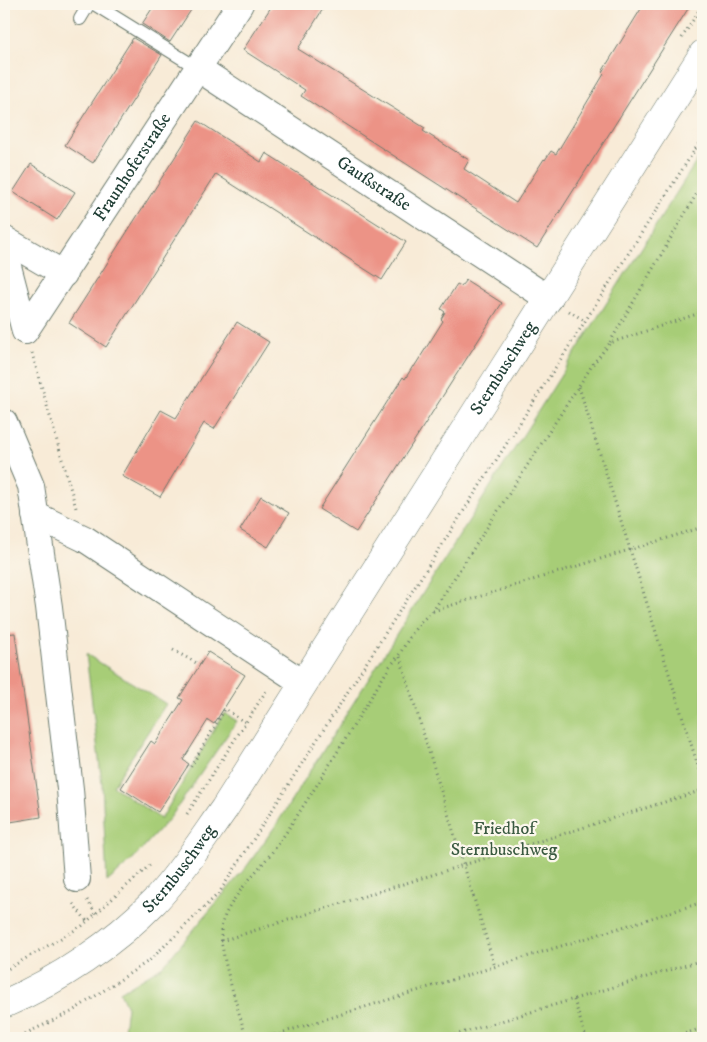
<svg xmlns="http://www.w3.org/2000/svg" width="707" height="1042" viewBox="0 0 707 1042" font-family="'IM FELL DW Pica',serif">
<rect width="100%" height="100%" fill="#fbf7ec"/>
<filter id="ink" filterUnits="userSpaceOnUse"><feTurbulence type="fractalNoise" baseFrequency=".02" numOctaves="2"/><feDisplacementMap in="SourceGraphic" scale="10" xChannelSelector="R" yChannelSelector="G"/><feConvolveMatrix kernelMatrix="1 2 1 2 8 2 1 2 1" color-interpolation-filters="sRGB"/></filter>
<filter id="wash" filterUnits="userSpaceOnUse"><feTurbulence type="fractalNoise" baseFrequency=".0096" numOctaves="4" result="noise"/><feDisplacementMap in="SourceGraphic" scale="20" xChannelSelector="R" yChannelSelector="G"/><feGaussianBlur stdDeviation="1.12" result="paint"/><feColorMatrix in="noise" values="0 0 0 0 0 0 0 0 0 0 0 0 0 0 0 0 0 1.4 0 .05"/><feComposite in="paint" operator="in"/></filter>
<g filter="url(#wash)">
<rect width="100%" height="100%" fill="#f8ebd7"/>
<g fill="#a7cd77" stroke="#638556">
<path d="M 703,151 L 703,1038 L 123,1038 L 127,1007 L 120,992 L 163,966 L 247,866 L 276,825 Z"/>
<path d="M 86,654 L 166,704 L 113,786 L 161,819 L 224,713 L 237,721 L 170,818 L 130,862 L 107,882 L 102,784 Z"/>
</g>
<g id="blocks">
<g fill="#ec9386">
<path d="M 155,4 L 195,4 L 170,42 L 142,24 Z"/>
<path d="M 273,4 L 326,4 L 298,49 L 425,128 L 423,131 L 469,160 L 464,169 L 516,203 L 544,159 L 545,160 L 551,151 L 556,154 L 604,74 L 602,72 L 644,4 L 691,4 L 537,248 L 301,96 L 305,90 L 243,50 Z"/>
<path d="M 133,38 L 162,55 L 93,163 L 65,145 Z"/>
<path d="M 198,121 L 261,162 L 266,153 L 406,242 L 382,280 L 216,174 L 106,347 L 69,323 Z"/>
<path d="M 31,164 L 75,192 L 57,220 L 13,192 Z"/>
<path d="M 466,280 L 502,303 L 356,532 L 319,509 L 403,377 L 405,379 L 413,366 L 414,367 L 443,321 L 441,319 L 445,312 L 441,309 L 457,284 L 461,286 Z"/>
<path d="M 237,322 L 269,342 L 214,429 L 204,423 L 160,497 L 122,476 L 161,410 L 176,418 Z"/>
<path d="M 261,496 L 289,513 L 268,547 L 240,530 Z"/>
<path d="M 15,633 L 41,817 L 4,823 L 4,634 Z"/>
<path d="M 208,652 L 245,675 L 214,724 L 208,720 L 183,760 L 189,764 L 158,812 L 121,788 L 151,741 L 155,744 L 183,700 L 179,698 Z"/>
</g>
</g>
</g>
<g filter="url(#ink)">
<use href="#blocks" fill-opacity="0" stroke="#6b7a6d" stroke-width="1"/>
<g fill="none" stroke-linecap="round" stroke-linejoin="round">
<g stroke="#6b7a6d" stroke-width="14">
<g id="service">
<path d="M 94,4 L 199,69"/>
<path d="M 80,19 L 89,4"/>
</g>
</g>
<g stroke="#6b7a6d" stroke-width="28">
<g id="minor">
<path id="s1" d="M 199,69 L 549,299"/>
<path d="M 4,239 L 64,274"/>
<path d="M 4,251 L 25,331"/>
<path id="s2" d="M 25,331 L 240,4"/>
<path d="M 4,422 L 31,486 L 49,607 L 70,789 L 77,879"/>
<path d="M 35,515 L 85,539 L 303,683"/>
</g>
</g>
<g stroke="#6b7a6d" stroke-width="29">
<g id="secondary">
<path id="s3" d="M 4,1004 C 59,980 113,944 155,901 C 181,873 202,840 224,809 L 703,54"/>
</g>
</g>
<g stroke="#6b7a6d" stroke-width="3" stroke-dasharray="1 4" stroke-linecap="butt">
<path d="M 682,38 L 703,4"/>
<path d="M 569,311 L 585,321"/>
<path d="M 610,342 L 703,183"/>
<path d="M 32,353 L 76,508"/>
<path d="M 579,387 L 703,782"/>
<path d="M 4,510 L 11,509"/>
<path d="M 433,611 L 703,527"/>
<path d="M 173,650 L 200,665"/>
<path d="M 400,657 L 495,967"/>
<path d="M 187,766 L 190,768 L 225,709 L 246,723"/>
<path d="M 187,814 L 268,688"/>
<path d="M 87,900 L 96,914"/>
<path d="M 73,904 L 87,921"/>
<path d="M 221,941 L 703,790"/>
<path d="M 4,971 L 82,926 L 150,865"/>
<path d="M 574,1000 L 586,1038"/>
<path d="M 16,1038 L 71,1012 L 150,960 L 219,893 L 703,137"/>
<path d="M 246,1038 C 240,1013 216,945 222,924 C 229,897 263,866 279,843 C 318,785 354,725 390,666 C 400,656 403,647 411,635 C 417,626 424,618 433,611 L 593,364 L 610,343 L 703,312"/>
<path d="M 265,1038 L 703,902"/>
<path d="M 445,1038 L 703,960"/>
<path d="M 671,1038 L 703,1028"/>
</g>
<use href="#service" stroke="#fff" stroke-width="12"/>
<use href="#minor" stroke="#fff" stroke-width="26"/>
<use href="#secondary" stroke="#fff" stroke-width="28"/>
</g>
</g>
<g text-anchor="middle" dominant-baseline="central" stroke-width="4.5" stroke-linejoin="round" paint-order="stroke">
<g font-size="18" fill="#1f3d34" stroke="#fbf7ec">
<text stroke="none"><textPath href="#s2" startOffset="196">Fraunhoferstraße</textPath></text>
<text stroke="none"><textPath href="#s1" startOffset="209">Gaußstraße</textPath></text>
<text stroke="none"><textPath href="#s3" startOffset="821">Sternbuschweg</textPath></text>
<text stroke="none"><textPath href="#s3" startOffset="224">Sternbuschweg</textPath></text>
</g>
<g font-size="18" fill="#3a5a41" stroke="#fbf7ec">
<text x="504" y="829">Friedhof<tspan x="504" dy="21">Sternbuschweg</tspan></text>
</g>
</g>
<rect width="707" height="1042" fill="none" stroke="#fbf7ec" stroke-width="20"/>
</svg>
